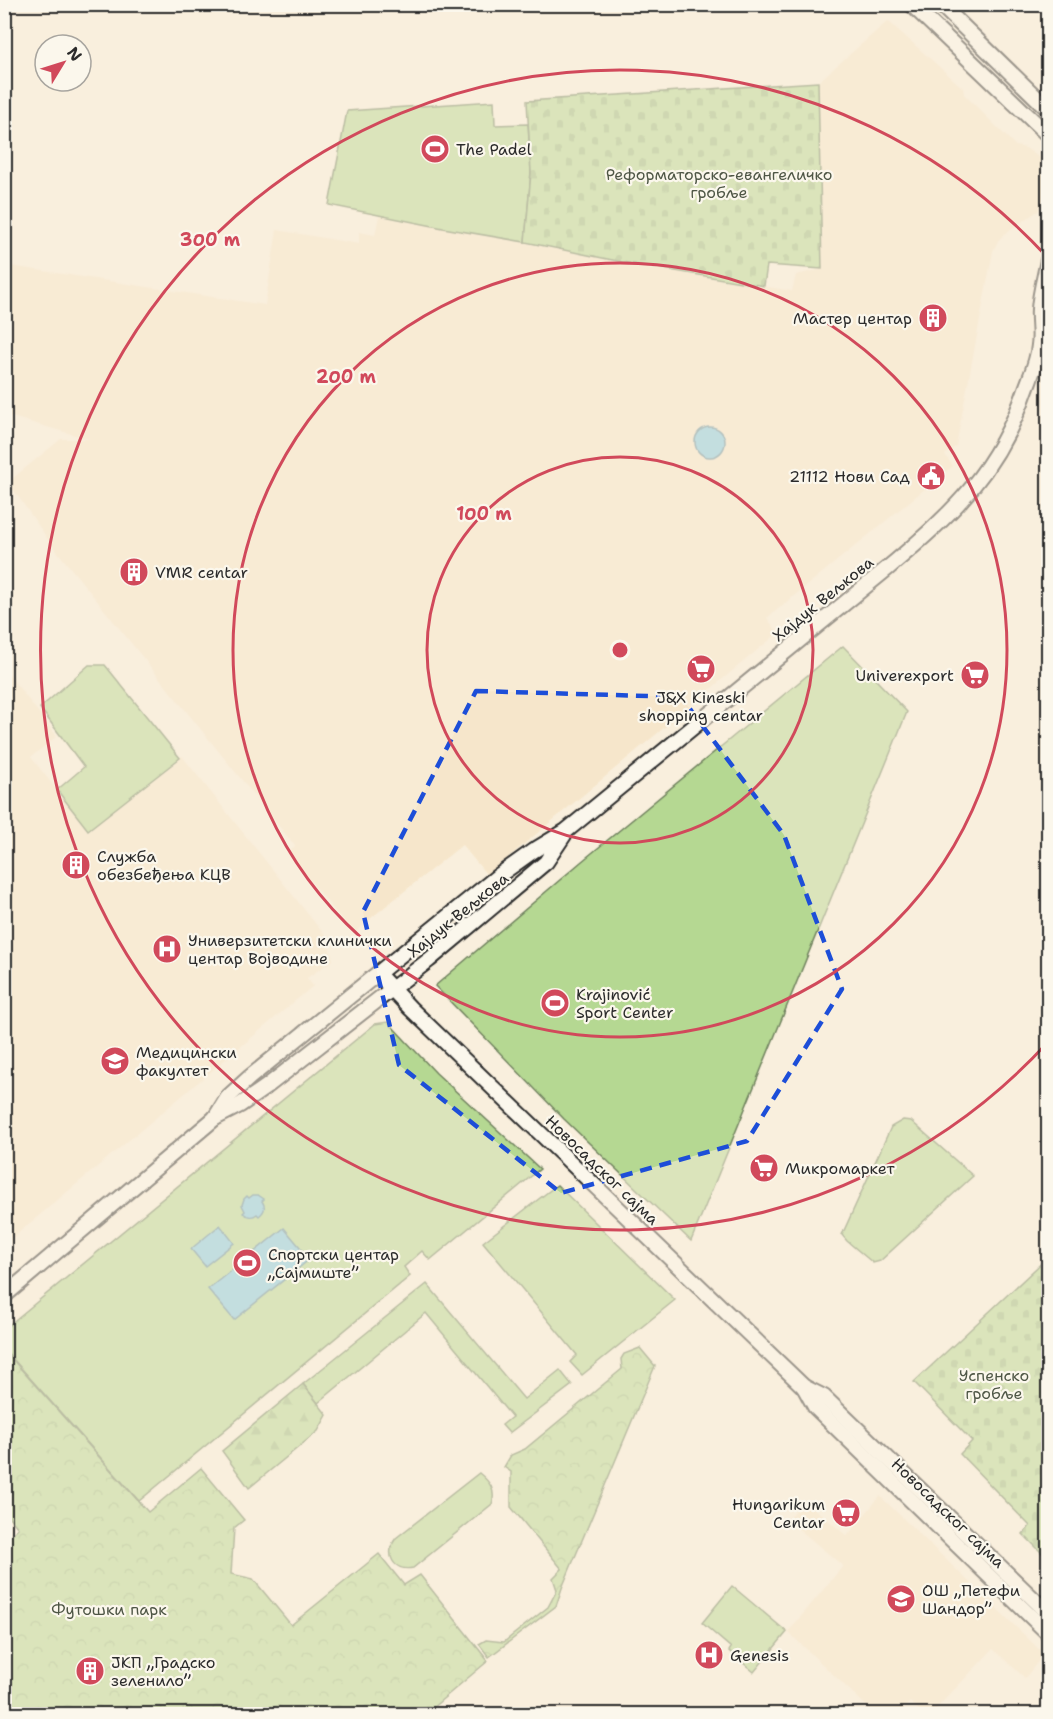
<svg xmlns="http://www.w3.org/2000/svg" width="1053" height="1719" viewBox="0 0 1053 1719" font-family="'Shantell Sans',sans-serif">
<defs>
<pattern id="forest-firs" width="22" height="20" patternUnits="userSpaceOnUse" patternTransform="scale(1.5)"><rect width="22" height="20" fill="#b5d892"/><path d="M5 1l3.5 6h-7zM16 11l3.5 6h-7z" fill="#9cba7e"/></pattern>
<pattern id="cemetery-stones" width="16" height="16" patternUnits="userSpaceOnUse" patternTransform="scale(1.5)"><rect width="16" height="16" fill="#b5d892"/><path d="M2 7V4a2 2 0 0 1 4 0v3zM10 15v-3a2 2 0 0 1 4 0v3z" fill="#9cba7e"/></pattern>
<pattern id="park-crowns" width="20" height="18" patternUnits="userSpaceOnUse" patternTransform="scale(1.5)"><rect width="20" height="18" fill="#b5d892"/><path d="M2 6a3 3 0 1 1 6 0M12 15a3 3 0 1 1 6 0" fill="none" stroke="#9cba7e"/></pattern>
</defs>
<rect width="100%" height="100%" fill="#f9efdd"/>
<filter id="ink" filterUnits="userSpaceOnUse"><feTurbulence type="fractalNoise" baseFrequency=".0167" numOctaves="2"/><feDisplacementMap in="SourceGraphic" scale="12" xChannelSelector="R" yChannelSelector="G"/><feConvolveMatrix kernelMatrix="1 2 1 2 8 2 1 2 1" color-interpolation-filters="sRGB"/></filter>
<g filter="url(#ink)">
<g fill="#f6e6cb">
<path d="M 888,21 L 963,88 L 964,94 L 1016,146 L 1026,148 L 1041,159 L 1046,168 L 1048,177 L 1048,189 L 1038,211 L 1004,234 L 998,241 L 993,251 L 956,446 L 945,455 L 953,466 L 767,618 L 778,633 L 487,875 L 462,845 L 371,918 L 354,934 L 287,853 L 295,846 L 52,545 L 8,482 L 61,439 L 89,439 L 5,415 L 4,265 L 265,305 L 277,230 L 359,244 L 359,232 L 375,235 L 379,216 L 525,242 L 622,262 L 792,291 L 796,275 L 822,269 L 818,82 Z"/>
<path d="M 9,675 L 57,736 L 31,757 L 88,830 L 182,756 L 327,938 L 333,960 L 307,978 L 313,986 L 5,1244 L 4,678 Z"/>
<path d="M 880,1496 L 1044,1654 L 1025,1678 L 993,1649 L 931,1714 L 924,1714 L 910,1702 L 898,1714 L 875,1714 L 788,1632 L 843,1566 L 788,1520 L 804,1500 L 847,1536 Z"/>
</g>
<g fill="#b5d892" stroke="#70825e" stroke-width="1.5">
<path d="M 494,101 L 495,125 L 528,124 L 531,172 L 525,242 L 443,228 L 329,205 L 347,111 Z"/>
<path d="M 843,646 L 907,712 L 691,1241 L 564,1119 L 435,986 L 581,862 Z"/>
<path d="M 89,665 L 105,665 L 180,758 L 88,830 L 57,790 L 84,767 L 40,708 Z"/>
<path d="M 388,1022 L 436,1073 L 540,1169 L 430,1260 L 422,1251 L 404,1267 L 410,1276 L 139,1501 L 5,1350 L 4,1329 L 375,1024 Z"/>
<path d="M 903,1120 L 911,1121 L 973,1176 L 880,1261 L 873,1263 L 847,1241 L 842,1235 L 891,1127 Z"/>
<path d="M 557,1185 L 675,1300 L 582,1375 L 570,1362 L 577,1355 L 483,1242 Z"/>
<path d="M 427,1284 L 524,1399 L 560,1370 L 572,1385 L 509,1433 L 502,1425 L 512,1417 L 426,1313 L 318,1403 L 303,1384 Z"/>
<path d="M 479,1473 C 490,1482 496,1490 492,1504 L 413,1568 C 393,1572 384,1554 396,1538 Z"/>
<path d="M 732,1586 L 787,1632 L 754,1672 L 729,1651 L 731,1648 L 702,1623 Z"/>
</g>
<path fill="url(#forest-firs)" stroke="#70825e" stroke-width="1.5" d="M 303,1384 L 327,1415 L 318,1431 L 249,1488 L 222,1451 Z"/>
<g fill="url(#cemetery-stones)" stroke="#70825e" stroke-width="1.5">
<path d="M 818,82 L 822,269 L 767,265 L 764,286 L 622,262 L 525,242 L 531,172 L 527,101 Z"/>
<path d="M 1048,1257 L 1048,1559 L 1023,1534 L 1030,1526 L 960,1454 L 972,1441 L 914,1382 Z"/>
</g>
<g fill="url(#park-crowns)" stroke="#70825e" stroke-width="1.5">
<path d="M 640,1348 L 655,1366 L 562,1588 L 556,1606 L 489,1657 L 479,1644 L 486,1640 L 504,1642 L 548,1607 L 557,1590 L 553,1578 L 562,1569 L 511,1507 L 511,1472 L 504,1467 L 511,1455 L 525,1449 L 622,1369 L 621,1359 L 624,1354 Z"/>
<path d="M 4,1350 L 148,1512 L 201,1468 L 244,1520 L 234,1528 L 231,1574 L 253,1579 L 291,1625 L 379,1554 L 404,1585 L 420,1575 L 488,1661 L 425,1714 L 5,1714 L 5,1541 L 18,1528 L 5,1512 Z"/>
</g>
<g fill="#82c9e3" stroke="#5f8a99" stroke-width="1.5">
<circle cx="710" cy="442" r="15"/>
<path d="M 253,1195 L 258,1195 L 264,1199 L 262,1201 C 266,1207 265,1211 259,1216 L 257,1214 C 252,1218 248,1217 243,1213 L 245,1211 L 242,1205 L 244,1199 L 247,1196 L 249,1198 Z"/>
<path d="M 220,1225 L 234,1243 L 205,1266 L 191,1249 Z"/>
<path d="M 284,1228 L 310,1259 L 234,1320 L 208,1289 Z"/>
</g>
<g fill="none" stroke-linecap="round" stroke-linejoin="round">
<g stroke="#2b2b2b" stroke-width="18">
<g id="tertiary">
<path d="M 911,4 L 1048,135"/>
<path d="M 940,4 L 1048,109"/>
<path d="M 378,974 L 410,1008 L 804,1387 L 815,1407 L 1048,1633"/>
<path d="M 215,1118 L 228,1097 L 250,1077 L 498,876 L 533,851 L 566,831 L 889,567 C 954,512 998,471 1026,389 C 1031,375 1038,360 1039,345 C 1041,334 1038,321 1039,309 C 1040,293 1045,276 1048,260"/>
<path d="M 4,1296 L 215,1118 L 240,1105 L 266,1087 L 429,960 L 546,862 L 564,835"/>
<path d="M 804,1387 L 824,1397 L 1048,1613"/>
</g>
</g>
<use href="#tertiary" stroke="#fbf7ec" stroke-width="14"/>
</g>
</g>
<path d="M0 0H1053V1719H0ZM 476,691 L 681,697 L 784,835 L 842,989 L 747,1141 L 561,1193 L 399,1065 L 363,912 Z" fill="#f9efdd" fill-opacity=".55" fill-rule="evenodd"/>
<path fill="none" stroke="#1d4ed8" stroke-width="4.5" stroke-dasharray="12 8" stroke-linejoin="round" d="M 476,691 L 681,697 L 784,835 L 842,989 L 747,1141 L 561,1193 L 399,1065 L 363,912 Z"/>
<g fill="none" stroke="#d1495b" stroke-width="3">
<circle cx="620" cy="650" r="193"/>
<circle cx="620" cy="650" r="387"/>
<path d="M1048 1042A580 580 0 1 1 1048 258"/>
</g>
<defs>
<g id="stadium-disc" transform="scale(1.5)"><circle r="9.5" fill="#d1495b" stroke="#fbf7ec"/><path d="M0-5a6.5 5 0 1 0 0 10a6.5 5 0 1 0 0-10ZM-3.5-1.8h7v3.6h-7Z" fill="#fff"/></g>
<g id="building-disc" transform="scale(1.5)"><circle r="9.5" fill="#d1495b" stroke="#fbf7ec"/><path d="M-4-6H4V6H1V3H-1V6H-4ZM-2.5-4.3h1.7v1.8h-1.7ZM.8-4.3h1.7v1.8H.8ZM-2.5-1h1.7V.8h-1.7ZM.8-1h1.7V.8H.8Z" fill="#fff"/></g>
<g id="civic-disc" transform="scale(1.5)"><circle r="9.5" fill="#d1495b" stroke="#fbf7ec"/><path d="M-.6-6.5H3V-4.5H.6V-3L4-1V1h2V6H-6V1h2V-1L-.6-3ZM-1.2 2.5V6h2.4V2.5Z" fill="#fff"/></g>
<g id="supermarket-disc" transform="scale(1.5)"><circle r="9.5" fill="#d1495b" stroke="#fbf7ec"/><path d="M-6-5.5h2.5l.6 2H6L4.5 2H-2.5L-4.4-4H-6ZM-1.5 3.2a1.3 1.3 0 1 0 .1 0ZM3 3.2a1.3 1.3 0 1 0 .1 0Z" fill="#fff"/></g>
<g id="hospital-disc" transform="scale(1.5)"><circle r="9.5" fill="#d1495b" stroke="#fbf7ec"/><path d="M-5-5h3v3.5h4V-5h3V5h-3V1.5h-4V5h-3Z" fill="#fff"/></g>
<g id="university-disc" transform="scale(1.5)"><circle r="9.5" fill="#d1495b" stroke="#fbf7ec"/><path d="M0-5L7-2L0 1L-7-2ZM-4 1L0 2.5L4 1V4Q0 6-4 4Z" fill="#fff"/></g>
<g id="school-disc" transform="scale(1.5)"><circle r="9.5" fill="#d1495b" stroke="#fbf7ec"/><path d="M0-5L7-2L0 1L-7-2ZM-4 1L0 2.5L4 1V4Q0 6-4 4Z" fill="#fff"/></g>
</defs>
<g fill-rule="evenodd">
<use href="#stadium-disc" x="435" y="149"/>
<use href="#building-disc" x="933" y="318"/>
<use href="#civic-disc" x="931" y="476"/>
<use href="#building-disc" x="134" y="572"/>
<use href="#supermarket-disc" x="701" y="669"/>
<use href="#supermarket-disc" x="975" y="675"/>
<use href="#building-disc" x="76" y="865"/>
<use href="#hospital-disc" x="167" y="949"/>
<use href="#stadium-disc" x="555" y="1003"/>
<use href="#university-disc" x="115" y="1061"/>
<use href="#supermarket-disc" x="764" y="1168"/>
<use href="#stadium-disc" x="247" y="1263"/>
<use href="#supermarket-disc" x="846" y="1513"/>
<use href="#school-disc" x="901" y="1599"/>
<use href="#hospital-disc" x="709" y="1655"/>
<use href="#building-disc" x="90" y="1671"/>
</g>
<g text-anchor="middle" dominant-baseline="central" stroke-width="4.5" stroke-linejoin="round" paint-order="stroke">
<g font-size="16" fill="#2b2b2b" stroke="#fbf7ec" text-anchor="start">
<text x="456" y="149">The Padel</text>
<text x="912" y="318" text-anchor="end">Мастер центар</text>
<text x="910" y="476" text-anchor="end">21112 Нови Сад</text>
<text x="155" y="572">VMR centar</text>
<text x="954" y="675" text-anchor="end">Univerexport</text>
<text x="701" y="697" text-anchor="middle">J&amp;X Kineski<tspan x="701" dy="18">shopping centar</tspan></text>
<text x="97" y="856">Служба<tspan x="97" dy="18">обезбеђења КЦВ</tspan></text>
<text x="188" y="940">Универзитетски клинички<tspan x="188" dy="18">центар Војводине</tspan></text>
<text x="576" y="994">Krajinović<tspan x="576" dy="18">Sport Center</tspan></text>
<text x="136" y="1052">Медицински<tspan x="136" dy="18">факултет</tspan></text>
<text x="785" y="1168">Микромаркет</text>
<text x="268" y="1254">Спортски центар<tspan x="268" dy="18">„Сајмиште”</tspan></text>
<text x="825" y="1504" text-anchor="end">Hungarikum<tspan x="825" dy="18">Centar</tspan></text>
<text x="922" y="1590">ОШ „Петефи<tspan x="922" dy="18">Шандор”</tspan></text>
<text x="730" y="1655">Genesis</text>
<text x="111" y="1662">ЈКП „Градско<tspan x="111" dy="18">зеленило”</tspan></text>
</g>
<g font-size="16" fill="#4e5645" stroke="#fbf7ec">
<text x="719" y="174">Реформаторско-евангеличко<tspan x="719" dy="18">гробље</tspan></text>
<text x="994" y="1375">Успенско<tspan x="994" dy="18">гробље</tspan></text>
<text x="109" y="1609">Футошки парк</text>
</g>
<g font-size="16" fill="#2b2b2b" stroke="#fbf7ec">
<text transform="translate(823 599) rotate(-39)">Хајдук Вељкова</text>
<text transform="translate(458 915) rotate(-39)">Хајдук Вељкова</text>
<text transform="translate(602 1170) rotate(44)">Новосадског сајма</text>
<text transform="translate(948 1513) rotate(44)">Новосадског сајма</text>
</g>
</g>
<circle cx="620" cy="650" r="9" fill="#d1495b" stroke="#fbf7ec" stroke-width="3"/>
<g font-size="18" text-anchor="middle" font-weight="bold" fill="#d1495b" stroke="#fbf7ec" stroke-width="4.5" stroke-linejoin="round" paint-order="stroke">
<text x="210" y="246">300 m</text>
<text x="346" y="383">200 m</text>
<text x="484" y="520">100 m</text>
</g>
<rect width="1053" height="1719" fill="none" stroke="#fbf7ec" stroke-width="24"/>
<rect x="12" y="12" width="1029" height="1695" fill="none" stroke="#2b2b2b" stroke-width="2" filter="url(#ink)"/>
<g transform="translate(63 63) rotate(52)"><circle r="28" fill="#fbf7ec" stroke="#a8a59f" stroke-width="1.5"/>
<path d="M0-4.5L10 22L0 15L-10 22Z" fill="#d1495b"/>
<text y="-9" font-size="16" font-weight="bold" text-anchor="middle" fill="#2b2b2b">N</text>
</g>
</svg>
